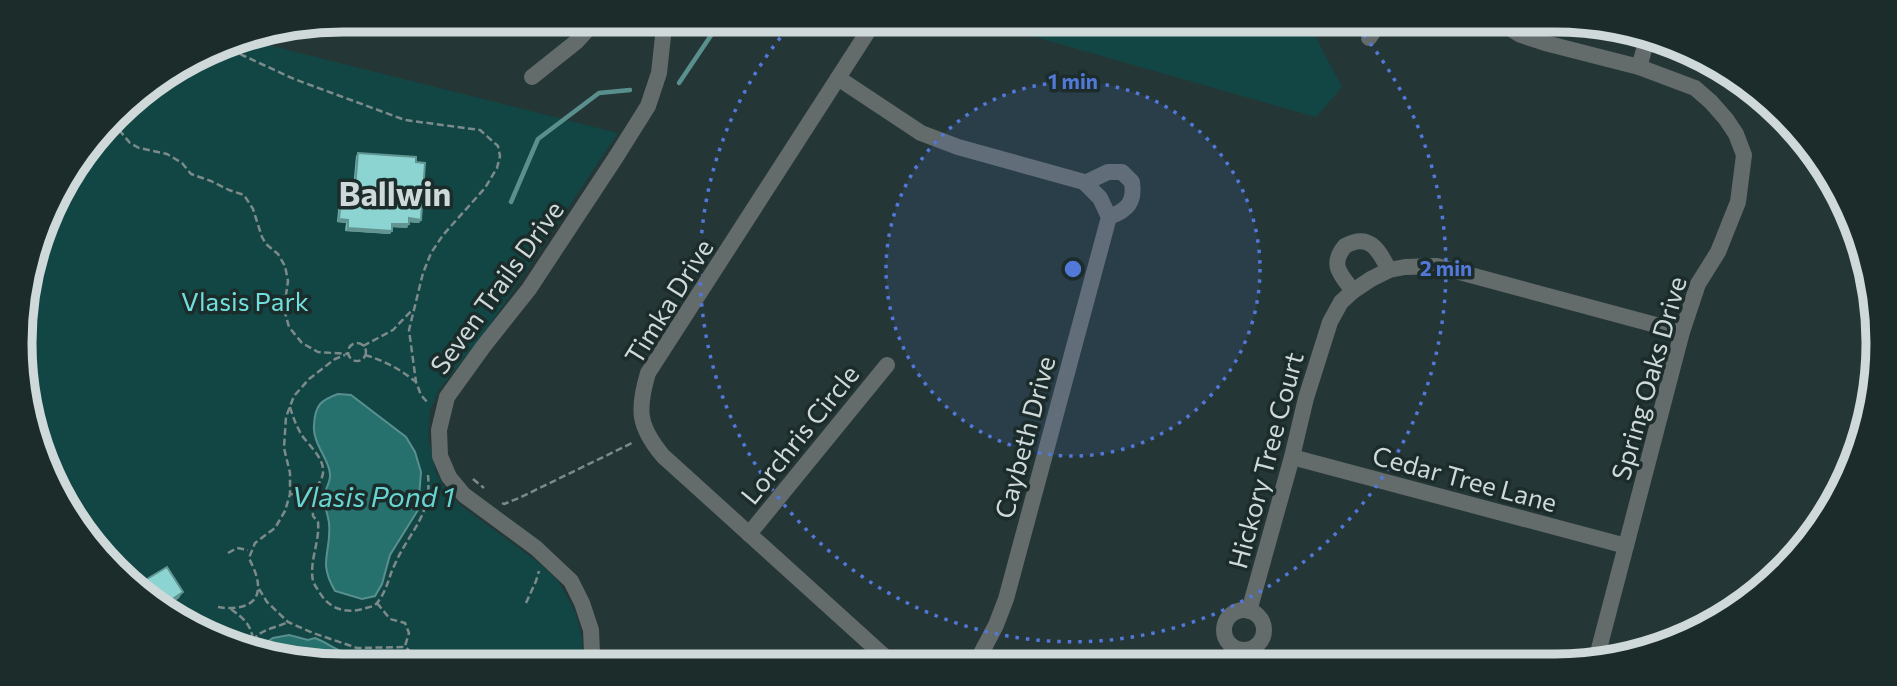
<svg xmlns="http://www.w3.org/2000/svg" width="1897" height="686" viewBox="0 0 1897 686" font-family="Commissioner,sans-serif">
<rect width="100%" height="100%" fill="#253636"/>
<g fill="#114645">
<path d="M 972,19 L 1306,19 L 1342,87 L 1316,117 Z"/>
<path d="M 244,39 L 618,133 L 486,331 L 439,390 L 430,411 L 428,436 L 436,473 L 443,485 L 460,505 L 539,563 L 559,582 L 576,614 L 582,639 L 582,666 L 343,667 L 260,656 L 163,612 L 74,523 L 30,426 L 22,301 L 53,199 L 129,100 L 219,44 Z"/>
</g>
<g fill="#26706e" stroke="#59908e" stroke-width="2">
<path d="M 338,394 L 351,395 L 406,437 L 415,452 L 421,472 L 418,510 L 390,555 L 382,584 L 375,596 L 362,599 L 335,591 C 317,560 332,553 329,523 C 328,515 324,505 324,497 C 325,489 330,483 330,476 C 331,461 312,444 314,425 C 315,405 321,400 338,394 Z"/>
<path d="M 289,635 L 308,640 L 315,638 C 331,644 338,653 356,656 C 372,658 386,656 402,661 L 404,667 L 343,667 L 258,655 L 259,647 L 273,638 Z"/>
</g>
<g fill="none" stroke-linecap="round" stroke-linejoin="round">
<g stroke="#59908e" stroke-width="4.5">
<path d="M 679,83 L 722,19"/>
<path d="M 511,202 L 538,139 L 599,93 L 630,90"/>
</g>
<g stroke="#7d8a8a" stroke-width="2.5" stroke-dasharray="7 3.5" stroke-linecap="butt">
<path d="M 222,43 L 242,55 L 294,79 L 405,120 L 480,130 L 498,146 L 500,156 L 497,168 L 485,188 L 443,235 L 431,253 L 423,273 L 409,330 L 416,382 L 421,395 L 427,402"/>
<path d="M 109,126 L 120,131 L 130,143 L 139,148 L 167,154 L 182,163 L 191,174 L 211,181 L 229,190 L 244,195 L 253,209 L 262,237 L 266,244 L 278,254 L 285,266 L 288,281 L 284,309 L 289,327 L 302,343 L 318,352 L 348,354"/>
<circle cx="357" cy="352" r="9"/>
<path d="M 363,346 L 393,330 L 413,309"/>
<path d="M 365,355 C 385,361 400,369 416,382"/>
<path d="M 290,407 C 293,417 296,425 301,434 C 308,445 325,458 323,473 C 322,481 316,487 312,493"/>
<path d="M 473,479 L 484,488"/>
<path d="M 290,494 L 303,495 L 312,493 L 313,516 L 318,522 C 320,542 309,561 313,581 C 314,584 316,587 318,590 C 328,608 343,614 363,609 C 368,607 374,607 377,603 C 388,589 388,578 395,564 C 410,530 432,516 428,475"/>
<path d="M 502,503 L 504,504 L 519,498 L 632,443"/>
<path d="M 228,553 L 237,548 L 248,550"/>
<path d="M 259,589 L 267,602 L 288,622 L 313,633 L 357,648 L 405,647 L 419,659 L 420,667"/>
<path d="M 377,603 L 390,619 L 405,623 L 409,633 L 405,646"/>
<path d="M 526,603 L 536,581 L 539,571"/>
<path d="M 218,607 C 234,610 259,608 258,586 C 258,576 253,567 249,558 L 255,543 L 275,528 L 285,511 L 290,494 L 290,473 L 284,448 L 286,417 L 294,396 L 309,379 L 335,359 L 345,355"/>
<path d="M 231,609 C 244,619 250,623 253,639"/>
<path d="M 247,650 C 258,628 268,631 288,622"/>
</g>
<g stroke="#636b6b" stroke-width="16">
<path d="M 876,19 L 648,373 C 637,410 638,426 663,456 L 895,666"/>
<path d="M 1494,19 L 1521,35 L 1545,43 L 1639,67 L 1695,88 L 1711,102 L 1726,119 L 1736,134 L 1744,155 L 1738,202 L 1718,252 L 1698,284 L 1682,332 L 1595,664"/>
<path d="M 1369,38 L 1382,19"/>
<path d="M 1639,67 L 1648,36"/>
<path d="M 532,77 L 576,42 L 597,19"/>
<path d="M 838,78 L 921,133 L 958,147 L 1084,182 L 1100,198 L 1109,217 L 1006,599 L 996,625 L 975,665"/>
<path d="M 1085,183 L 1108,172 L 1122,172 L 1132,182 C 1135,202 1128,210 1109,217"/>
<path d="M 1353,291 C 1341,275 1329,265 1345,246 C 1370,232 1379,251 1389,270"/>
<path d="M 1292,457 L 1626,546"/>
<path d="M 749,534 L 887,365"/>
<circle cx="1244" cy="630" r="20"/>
<path d="M 1249,611 L 1292,457 L 1306,398 L 1330,322 L 1341,302 L 1353,291 L 1371,279 L 1389,270 L 1405,267 L 1437,266 L 1682,332"/>
<path d="M 590,666 L 592,653 L 591,630 L 582,603 L 571,581 L 536,548 L 464,495 L 449,477 L 440,456 L 439,430 L 447,397 L 483,347 L 529,289 L 616,157 L 648,106 L 659,73 L 664,27 L 663,19"/>
</g>
</g>
<g fill="#78b6b4">
<path d="M 358,153 L 416,162 L 421,220 L 419,223 L 409,222 L 407,228 L 392,227 L 392,231 L 390,234 L 345,231 L 346,223 L 337,222 L 339,201 L 341,198 L 352,199 L 356,156 Z"/>
<path d="M 142,582 L 179,598 L 161,610 L 139,588 Z"/>
</g>
<g fill="#629492">
<path d="M 409,218 L 421,220 L 419,223 L 407,222 Z"/>
<path d="M 339,219 L 348,220 L 346,223 L 337,222 Z"/>
<path d="M 392,224 L 409,224 L 407,228 L 390,227 Z"/>
<path d="M 348,228 L 392,231 L 390,234 L 345,231 Z"/>
<path d="M 183,592 L 179,598 L 161,610 L 159,608 Z"/>
</g>
<g fill="#8cd4d1" stroke="#629492" stroke-width="2">
<path d="M 358,153 L 416,157 L 416,162 L 425,163 L 421,220 L 409,218 L 409,224 L 392,224 L 392,231 L 348,228 L 348,220 L 339,219 L 341,198 L 354,199 Z"/>
<path d="M 167,567 L 183,592 L 159,608 L 142,582 Z"/>
</g>
<circle cx="1073" cy="269" r="187" fill="#5278d8" fill-opacity=".12"/>
<g fill="none" stroke="#5278d8" stroke-width="3.5" stroke-dasharray="3.5 7">
<circle cx="1073" cy="269" r="187"/>
<path d="M1350 19A373 373 0 1 1 796 19"/>
</g>
<g text-anchor="middle" dominant-baseline="central" stroke-width="7" stroke-linejoin="round" paint-order="stroke">
<g font-size="26" fill="#cfd9d9" stroke="#1b2c2b">
<text transform="translate(496 287) rotate(-54)">Seven Trails Drive</text>
<text transform="translate(668 301) rotate(-58)">Timka Drive</text>
<text transform="translate(1648 378) rotate(-74)">Spring Oaks Drive</text>
<text transform="translate(799 434) rotate(-51)">Lorchris Circle</text>
<text transform="translate(1024 437) rotate(-75)">Caybeth Drive</text>
<text transform="translate(1265 460) rotate(-75)">Hickory Tree Court</text>
<text transform="translate(1465 478) rotate(15)">Cedar Tree Lane</text>
</g>
<g font-size="26" fill="#71e0dd" stroke="#1b2c2b">
<text x="245" y="300">Vlasis Park</text>
</g>
<g font-size="28" font-style="italic" fill="#67d6d3" stroke="#1b2c2b">
<text x="373" y="496">Vlasis Pond 1</text>
</g>
<g font-size="33" font-weight="bold" fill="#cfd9d9" stroke="#1b2c2b">
<text x="395" y="192">Ballwin</text>
</g>
</g>
<path d="M0 0H1897V686H0ZM343 32H1555A311 311 0 0 1 1866 343V343A311 311 0 0 1 1555 654H343A311 311 0 0 1 32 343V343A311 311 0 0 1 343 32Z" fill="#1b2c2b" fill-rule="evenodd"/>
<path fill="none" stroke="#cfd9d9" stroke-width="9" d="M343 32H1555A311 311 0 0 1 1866 343V343A311 311 0 0 1 1555 654H343A311 311 0 0 1 32 343V343A311 311 0 0 1 343 32Z"/>
<circle cx="1073" cy="269" r="10" fill="#5278d8" stroke="#1b2c2b" stroke-width="3.5"/>
<g font-size="21" text-anchor="middle" font-weight="bold" fill="#5278d8" stroke="#1b2c2b" stroke-width="7" stroke-linejoin="round" paint-order="stroke">
<text x="1073" y="89">1 min</text>
<text x="1446" y="276">2 min</text>
</g>
</svg>
